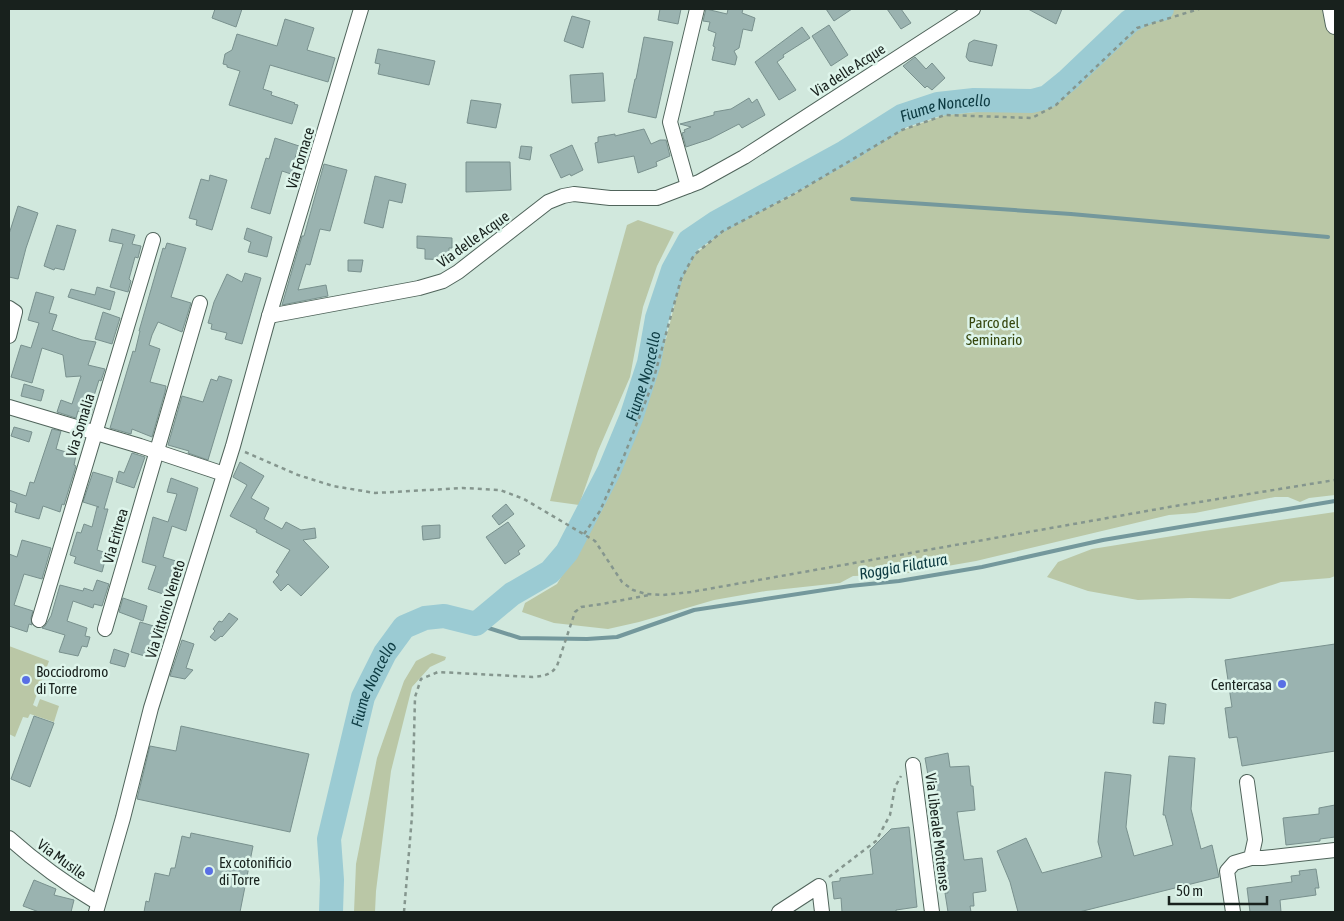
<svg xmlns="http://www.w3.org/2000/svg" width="1344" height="921" viewBox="0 0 1344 921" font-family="'Asap Condensed',sans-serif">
<rect width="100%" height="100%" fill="#d1e8dd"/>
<g fill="#bac7a6">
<path d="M 1175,9 L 1335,9 L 1335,495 L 1309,498 L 1300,502 L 1288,497 L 1275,497 L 1195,513 L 1169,515 L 976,561 L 896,575 L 853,576 L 840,583 L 766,591 L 714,600 L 639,622 L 608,629 L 554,623 L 522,612 L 525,603 L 557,584 L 600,511 L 624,456 L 652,385 L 666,339 L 681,279 L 694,255 L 723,231 L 794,194 L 902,130 L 945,115 L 987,111 L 1043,109 L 1056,105 L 1084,76 L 1137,28 L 1160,14 Z"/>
<path d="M 638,220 L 674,232 L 657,266 L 643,307 L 630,377 L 598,451 L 579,505 L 550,501 L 627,225 Z"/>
<path d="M 1335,512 L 1335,576 L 1330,578 L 1281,582 L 1230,599 L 1190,598 L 1138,600 L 1088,591 L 1047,577 L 1058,562 L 1092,549 L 1204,531 Z"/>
<path d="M 9,646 L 49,661 L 33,705 L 37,707 L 40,699 L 59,706 L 54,722 L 30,714 L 28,718 L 23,717 L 15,737 L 9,734 Z"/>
<path d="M 432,653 L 446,657 L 445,660 L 430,667 L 412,687 L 391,771 L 376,891 L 375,912 L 354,912 L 356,864 L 377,758 L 404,681 L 416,661 Z"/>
</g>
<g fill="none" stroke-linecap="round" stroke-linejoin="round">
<g stroke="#74989c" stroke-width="4">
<path d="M 852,199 L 1071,214 L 1328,237"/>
<path d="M 476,624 L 520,638 L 587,639 L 617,637 L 694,610 L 850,586 L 899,581 L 982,567 L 1103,540 L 1335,501"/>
</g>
<path stroke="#9bcbd3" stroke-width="24" id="s1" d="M 331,912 L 332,880 L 329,839 L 363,697 L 385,653 L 404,627 L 425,618 L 444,616 L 476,624 L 512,594 L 550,572 L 567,552 L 609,471 L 631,418 L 649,363 L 657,318 L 673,270 L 689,241 L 717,222 L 845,152 L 902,116 L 938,104 L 974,100 L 1032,101 L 1047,97 L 1068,80 L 1130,21 L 1152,10 L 1162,9"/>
</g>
<g fill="#9ab3b0" stroke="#79918e">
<path d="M 215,9 L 242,9 L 236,27 L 212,18 Z"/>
<path d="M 660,9 L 681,9 L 678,24 L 658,20 Z"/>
<path d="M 706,9 L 727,14 L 728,9 L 743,9 L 742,13 L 755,18 L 752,31 L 743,29 L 739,48 L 734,51 L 737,57 L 735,65 L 712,60 L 715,47 L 713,46 L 716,33 L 708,30 L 710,22 L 703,21 Z"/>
<path d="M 826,9 L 852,9 L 834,21 Z"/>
<path d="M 887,9 L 901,9 L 911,23 L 901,29 Z"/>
<path d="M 1028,9 L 1062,9 L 1056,24 Z"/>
<path d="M 572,16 L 590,21 L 583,48 L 564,41 Z"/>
<path d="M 285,19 L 314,28 L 307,50 L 335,58 L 328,82 L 270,65 L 263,89 L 272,92 L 271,95 L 295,103 L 294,104 L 298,105 L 292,124 L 229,105 L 240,71 L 227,67 L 227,65 L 223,64 L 225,54 L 232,50 L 237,34 L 277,46 Z"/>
<path d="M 829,25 L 848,55 L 831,66 L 812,36 Z"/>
<path d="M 802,27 L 810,38 L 783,55 L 784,57 L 777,62 L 796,90 L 779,100 L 755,62 Z"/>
<path d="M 644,37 L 673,42 L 656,118 L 628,112 L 635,79 L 636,79 Z"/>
<path d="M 974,40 L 997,45 L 992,66 L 969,61 L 966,57 L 969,43 Z"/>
<path d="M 378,49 L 435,61 L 429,85 L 378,74 L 380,64 L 375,63 Z"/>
<path d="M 915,57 L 926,69 L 932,63 L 945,78 L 932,90 L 927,86 L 925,88 L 903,66 Z"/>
<path d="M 603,73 L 605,101 L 572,103 L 570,75 Z"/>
<path d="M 749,98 L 752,103 L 757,99 L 765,115 L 742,128 L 739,124 L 710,139 L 686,147 L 682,133 L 685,132 L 684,130 L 691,127 L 680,124 L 714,115 L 714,112 L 731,109 Z"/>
<path d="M 471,100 L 501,104 L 496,128 L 467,123 Z"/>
<path d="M 644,129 L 651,144 L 660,140 L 666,140 L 670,156 L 656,162 L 657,166 L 638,173 L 634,156 L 598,163 L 595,143 L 598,142 L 598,137 L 615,134 L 615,136 Z"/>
<path d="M 275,138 L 299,146 L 295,158 L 297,159 L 291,174 L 282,171 L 270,214 L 251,208 L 266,158 L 269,159 Z"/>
<path d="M 572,145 L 583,170 L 571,176 L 570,174 L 561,178 L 550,155 Z"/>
<path d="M 521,146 L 532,147 L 530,160 L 519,158 Z"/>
<path d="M 466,162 L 510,162 L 511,190 L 466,192 Z"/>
<path d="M 324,164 L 347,170 L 330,231 L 320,229 L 310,265 L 306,264 L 298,290 L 326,285 L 328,296 L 282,305 L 302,236 L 304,236 Z"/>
<path d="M 210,175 L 227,180 L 212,230 L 196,225 L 197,220 L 189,218 L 201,179 L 209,181 Z"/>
<path d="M 375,176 L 406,184 L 402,203 L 389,200 L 383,228 L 364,223 Z"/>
<path d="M 18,206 L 38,213 L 26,248 L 18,279 L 9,277 L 9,234 Z"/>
<path d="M 57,225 L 76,230 L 64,270 L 55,268 L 54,270 L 44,266 Z"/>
<path d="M 247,228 L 272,237 L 267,257 L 248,252 L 251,242 L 244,239 Z"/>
<path d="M 112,229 L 135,235 L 132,244 L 141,246 L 138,258 L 135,257 L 129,279 L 131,281 L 128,292 L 110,287 L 123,244 L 109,241 Z"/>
<path d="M 417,236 L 452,238 L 452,248 L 449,248 L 449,260 L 425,259 L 425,249 L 417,248 Z"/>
<path d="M 167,243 L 186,248 L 171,297 L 191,303 L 182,332 L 158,322 L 152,335 L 149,345 L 160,349 L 150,382 L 166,386 L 165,392 L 152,437 L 132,429 L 131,434 L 110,428 L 133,351 L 135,352 L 140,331 L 139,331 L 163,248 L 165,249 Z"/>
<path d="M 348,260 L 363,260 L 361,272 L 348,271 Z"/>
<path d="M 245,273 L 261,278 L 242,344 L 225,339 L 227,333 L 211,329 L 212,324 L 208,323 L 214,302 L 227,274 L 242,282 Z"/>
<path d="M 97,287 L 115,292 L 110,310 L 68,297 L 71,289 L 95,295 Z"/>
<path d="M 36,292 L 54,297 L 49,313 L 57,315 L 52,330 L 82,340 L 96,342 L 88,365 L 105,369 L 101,381 L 99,380 L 92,402 L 94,404 L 91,415 L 78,411 L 76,418 L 57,412 L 61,400 L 72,404 L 81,376 L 66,377 L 63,355 L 42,348 L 32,383 L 11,377 L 21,345 L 31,348 L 39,323 L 28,320 Z"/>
<path d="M 103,312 L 120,318 L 112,344 L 95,339 Z"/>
<path d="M 219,376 L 232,380 L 208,460 L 188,453 L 189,451 L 168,445 L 182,396 L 203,402 L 211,379 L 217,381 Z"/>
<path d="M 24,384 L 44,390 L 41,401 L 21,396 Z"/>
<path d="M 14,427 L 32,432 L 29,442 L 11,436 Z"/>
<path d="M 52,429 L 61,431 L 56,449 L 76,455 L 74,465 L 76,466 L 64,505 L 62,504 L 60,512 L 43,506 L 39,519 L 15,512 L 17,504 L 9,501 L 9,490 L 26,496 L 30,482 L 34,483 Z"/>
<path d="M 132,453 L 145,457 L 134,488 L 116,482 L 119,471 L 124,473 Z"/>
<path d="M 240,462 L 264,476 L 251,498 L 269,508 L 264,519 L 282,529 L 286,522 L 301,530 L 315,528 L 316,538 L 303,540 L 329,567 L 301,596 L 288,584 L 281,591 L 273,582 L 279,575 L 276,572 L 290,550 L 256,532 L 257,530 L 230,516 L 247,485 L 233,477 Z"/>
<path d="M 93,472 L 113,478 L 104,509 L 108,509 L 97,550 L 107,553 L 102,572 L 74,563 L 76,557 L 70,555 L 77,532 L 81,533 L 84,524 L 92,527 L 97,507 L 99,507 L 83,502 Z"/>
<path d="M 171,478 L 198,488 L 186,531 L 172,526 L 163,557 L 179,562 L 169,596 L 148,589 L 156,566 L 142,562 L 153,517 L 168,522 L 177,494 L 167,492 Z"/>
<path d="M 506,504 L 514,514 L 499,525 L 492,516 Z"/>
<path d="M 508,522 L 525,546 L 518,551 L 520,554 L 505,564 L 486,537 Z"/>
<path d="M 440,525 L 440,538 L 423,540 L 422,526 Z"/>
<path d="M 22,540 L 51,548 L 42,579 L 24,574 L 14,605 L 33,611 L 31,618 L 32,625 L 29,624 L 27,632 L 9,626 L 9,554 L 17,557 Z"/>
<path d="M 97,580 L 109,584 L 102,606 L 94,604 L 93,608 L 73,601 L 67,621 L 87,628 L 85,636 L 90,637 L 87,647 L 82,646 L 78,656 L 59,652 L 65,635 L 42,628 L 45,626 L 51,616 L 60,585 L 83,591 L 84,588 L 93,591 Z"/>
<path d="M 123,598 L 147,606 L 143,621 L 119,612 Z"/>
<path d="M 229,613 L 238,619 L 222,637 L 221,636 L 215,641 L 210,637 L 215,631 L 213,629 L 219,621 L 222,622 Z"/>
<path d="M 140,622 L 157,627 L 148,657 L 131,652 Z"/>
<path d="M 182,640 L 194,644 L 186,668 L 193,670 L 185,679 L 170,676 Z"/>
<path d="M 1335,644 L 1335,751 L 1242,766 L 1237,737 L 1229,738 L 1225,708 L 1232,707 L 1225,660 Z"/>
<path d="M 114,649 L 129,654 L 125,667 L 110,663 Z"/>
<path d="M 1155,702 L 1166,704 L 1164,724 L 1153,723 Z"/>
<path d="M 34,716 L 54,723 L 30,787 L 11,779 Z"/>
<path d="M 181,726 L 309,754 L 290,832 L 137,799 L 150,746 L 176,751 Z"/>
<path d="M 948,753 L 950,767 L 969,766 L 971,786 L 973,786 L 975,810 L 957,812 L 964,860 L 982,858 L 986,891 L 973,893 L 974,906 L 970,906 L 971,912 L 948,912 L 945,893 L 948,893 L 944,863 L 942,863 L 940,853 L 943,853 L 939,826 L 937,827 L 925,758 Z"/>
<path d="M 1169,756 L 1195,758 L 1191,809 L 1201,849 L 1212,845 L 1219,877 L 1079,912 L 1018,912 L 1010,882 L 997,851 L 1026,838 L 1042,873 L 1102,857 L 1098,842 L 1105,772 L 1131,775 L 1126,827 L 1134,856 L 1173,845 L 1165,815 L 1163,815 Z"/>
<path d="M 1335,805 L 1335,837 L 1320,839 L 1320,841 L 1286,845 L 1283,818 L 1319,814 L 1319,808 Z"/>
<path d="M 909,827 L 917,907 L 896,910 L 896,912 L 842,912 L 841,898 L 834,899 L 832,882 L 840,881 L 840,878 L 873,874 L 870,850 L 891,829 Z"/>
<path d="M 191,833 L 253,846 L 240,912 L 144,912 L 146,901 L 149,902 L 155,873 L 169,876 L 171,868 L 175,868 L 182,836 L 190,838 Z"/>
<path d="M 1316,869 L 1319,888 L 1315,888 L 1316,895 L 1280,900 L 1281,912 L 1250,912 L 1247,888 L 1292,882 L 1291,876 L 1300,875 L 1299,871 Z"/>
<path d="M 34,880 L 56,889 L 54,895 L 74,900 L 71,912 L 39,912 L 23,906 Z"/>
</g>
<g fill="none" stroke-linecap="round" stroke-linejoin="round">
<g stroke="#50645b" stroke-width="16">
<g id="minor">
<path d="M 688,186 L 670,122 L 697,9"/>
<path d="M 9,308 L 15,312 L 9,336"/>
<path d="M 269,316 L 419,288 L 443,281 L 458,272 L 548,202 L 563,196 L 574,194 L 610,198 L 657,198 L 699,182 L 744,157 L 973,9"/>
<path d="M 9,407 L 140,446 L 224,474"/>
<path d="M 39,620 L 153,240"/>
<path d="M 105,629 L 200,303"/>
<path d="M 913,765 L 932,912"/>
<path d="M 9,838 C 37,863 66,884 98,903"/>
<path d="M 1251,858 L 1263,858 L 1335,850"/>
<path d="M 96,912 L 123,818 L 151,708 L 233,446 L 269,316 L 361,9"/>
<path d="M 779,912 L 819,886 L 822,912"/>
<path d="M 1233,912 L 1227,871 L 1234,863 L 1251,858 L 1255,840 L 1247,782"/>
</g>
</g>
<g stroke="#50645b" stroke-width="20">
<path id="major" d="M 1332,9 L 1335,25"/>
</g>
<g stroke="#85968e" stroke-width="2.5" stroke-dasharray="4 4" stroke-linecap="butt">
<path d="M 245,452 L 298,475 L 333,486 L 375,493 L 463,488 L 500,490 L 524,499 L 595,541 L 622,582 L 633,590 L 646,594 L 663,595 L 691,592 L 1175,506 L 1335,480"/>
<path d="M 584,534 L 600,511 L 624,456 L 652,385 L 681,279 L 694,255 L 723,231 L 794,194 L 902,130 L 945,115 L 1032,118 L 1056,105 L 1137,28 L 1199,9"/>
<path d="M 829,877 L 876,841 L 890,815 L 895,787 L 901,776"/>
<path d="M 404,912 L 412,816 L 415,697 L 421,679 L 438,672 L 533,677 C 544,676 551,675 557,666 L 575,612 L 581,607 L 602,604 L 649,595"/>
</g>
<use href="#minor" stroke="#fff" stroke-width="14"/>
<use href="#major" stroke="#fff" stroke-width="18"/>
</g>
<g fill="#596fe5" stroke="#def5eb" stroke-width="2">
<circle cx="26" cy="680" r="5"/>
<circle cx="1282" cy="684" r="5"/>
<circle cx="209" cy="871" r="5"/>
</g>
<g text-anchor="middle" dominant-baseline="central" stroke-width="5" stroke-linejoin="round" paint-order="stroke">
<g font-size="15" fill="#18211d" stroke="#def5eb">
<text transform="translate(848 70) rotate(-33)">Via delle Acque</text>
<text transform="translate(300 158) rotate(-73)">Via Fornace</text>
<text transform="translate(473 239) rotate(-36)">Via delle Acque</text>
<text transform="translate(80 425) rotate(-73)">Via Somalia</text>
<text transform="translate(115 536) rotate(-74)">Via Eritrea</text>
<text transform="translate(165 609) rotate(-73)">Via Vittorio Veneto</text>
<text transform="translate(938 832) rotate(83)">Via Liberale Mottense</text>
<text transform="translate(62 859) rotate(36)">Via Musile</text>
</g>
<g font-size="15" fill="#35460d" stroke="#def5eb">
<text x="994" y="322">Parco del<tspan x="994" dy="17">Seminario</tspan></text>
</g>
<g font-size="15" fill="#18211d" stroke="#def5eb" text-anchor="start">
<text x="36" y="671">Bocciodromo<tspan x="36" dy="17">di Torre</tspan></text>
<text x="1272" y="684" text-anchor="end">Centercasa</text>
<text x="219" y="862">Ex cotonificio<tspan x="219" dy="17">di Torre</tspan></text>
</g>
<g font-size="16" font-style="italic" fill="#0d3b42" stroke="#def5eb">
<text stroke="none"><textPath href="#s1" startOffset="1120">Fiume Noncello</textPath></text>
<text stroke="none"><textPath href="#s1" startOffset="685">Fiume Noncello</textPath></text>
<text transform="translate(903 566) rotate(-10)">Roggia Filatura</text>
<text stroke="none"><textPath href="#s1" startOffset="235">Fiume Noncello</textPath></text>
</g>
</g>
<rect width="1344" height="921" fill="none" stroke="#18211d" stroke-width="20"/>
<path d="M1169 896v8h98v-8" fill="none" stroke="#18211d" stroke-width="2.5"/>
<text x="1176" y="896" font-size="15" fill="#18211d" stroke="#def5eb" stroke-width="4" paint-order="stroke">50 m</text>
</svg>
